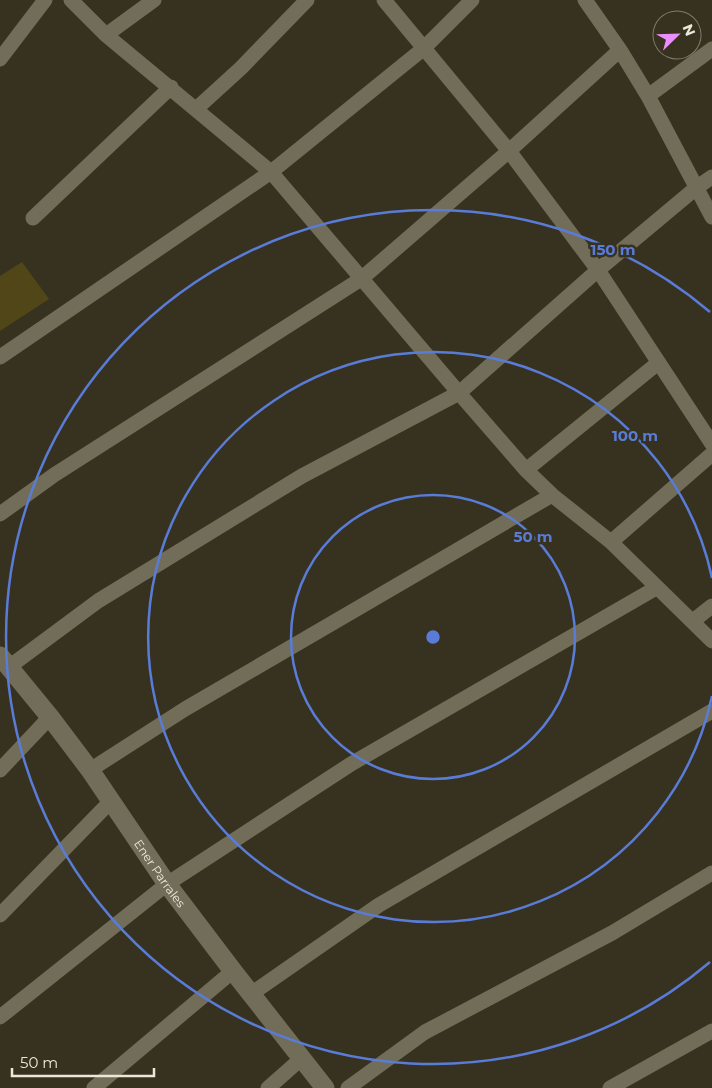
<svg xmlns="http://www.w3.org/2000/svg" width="712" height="1088" viewBox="0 0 712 1088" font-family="Montserrat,sans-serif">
  <rect width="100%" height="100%" fill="#37321f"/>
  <!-- green -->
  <path fill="#514617" d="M22 262 49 299 0 331V276Z"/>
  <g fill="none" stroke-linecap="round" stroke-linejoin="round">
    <!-- minor -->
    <path stroke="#726d58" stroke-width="15" d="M71 0 106 35 271 172 459 393 526 470 552 495 611 542 712 641
      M384 0 509 151 598 270 712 444
      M585 0 620 50 648 96 712 217
      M106 35 154 0
      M0 59 45 0
      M648 96 712 49
      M196 109 241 68 307 0
      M33 218 171 87
      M0 357 271 172 423 49 472 0
      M526 470 658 363
      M0 514 54 475 361 279 509 151 620 50
      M611 542 712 454
      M693 621 712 606
      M9 667 98 601 302 476 459 393 598 270 696 188 712 177
      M0 770 50 717
      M90 770 185 709 552 495
      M0 915 111 801
      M251 994 379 905 712 711
      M0 1017 167 884 351 764 656 588
      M94 1088 233 971
      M268 1088 302 1058
      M348 1088 425 1032 612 933 712 873
      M610 1088 712 1031"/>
    <!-- tertiary -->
    <path stroke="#726d58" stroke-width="19" id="s1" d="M0 656 50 717 90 770 167 884 233 971 325 1088"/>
  </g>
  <!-- distance rings -->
  <g fill="none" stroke="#5a7cd9" stroke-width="2.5">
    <circle cx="433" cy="637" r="142"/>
    <path d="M712 696A285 285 0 1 1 712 578"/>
    <path d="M710 962A427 427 0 1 1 710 312"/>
  </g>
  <g text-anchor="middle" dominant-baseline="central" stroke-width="5" stroke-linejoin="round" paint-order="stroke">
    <!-- street labels -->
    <g font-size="12" fill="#eae8dc" stroke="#37321f">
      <text stroke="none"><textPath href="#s1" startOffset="270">Ener Parrales</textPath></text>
    </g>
  </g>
  <circle cx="433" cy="637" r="8" fill="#5a7cd9" stroke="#37321f" stroke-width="2.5"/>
  <g font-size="15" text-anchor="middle" font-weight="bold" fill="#5a7cd9" stroke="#37321f" stroke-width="5" stroke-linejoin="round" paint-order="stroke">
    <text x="613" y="255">150 m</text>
    <text x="635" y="441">100 m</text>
    <text x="533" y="542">50 m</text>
  </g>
  <!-- north arrow -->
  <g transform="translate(677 35) rotate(67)"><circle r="24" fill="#37321f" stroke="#7f7b6b"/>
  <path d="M0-4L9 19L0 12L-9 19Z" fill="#eb8dfb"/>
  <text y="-8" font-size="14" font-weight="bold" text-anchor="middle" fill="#eae8dc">N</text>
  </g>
  <!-- scale -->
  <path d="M12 1068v8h142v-8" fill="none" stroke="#eae8dc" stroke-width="2.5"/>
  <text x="20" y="1068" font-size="15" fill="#eae8dc" stroke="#37321f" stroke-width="4" paint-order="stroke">50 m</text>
</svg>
